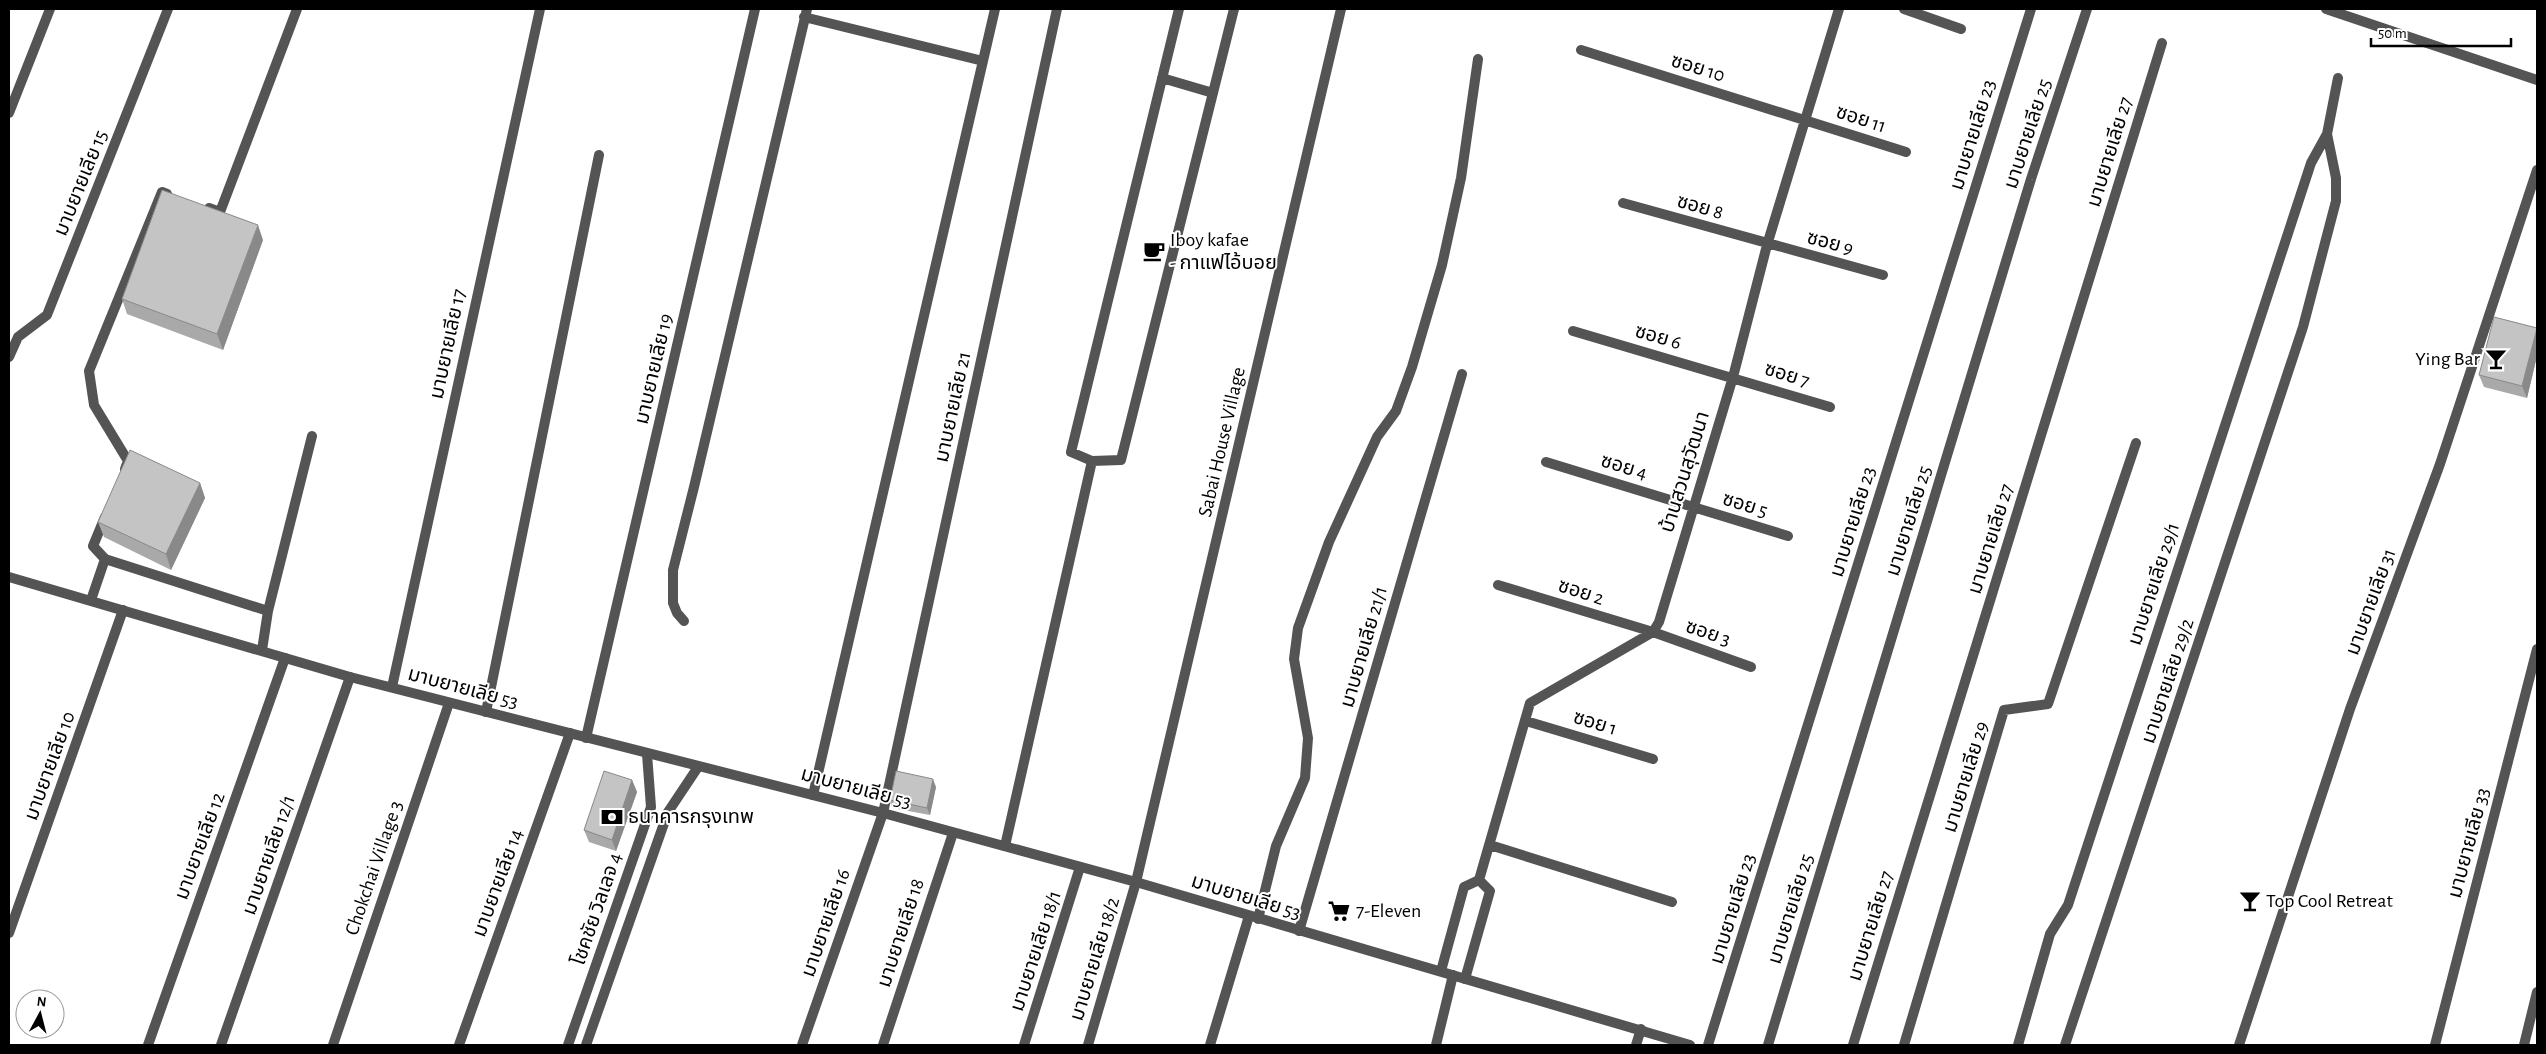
<svg xmlns="http://www.w3.org/2000/svg" width="2546" height="1054" viewBox="0 0 2546 1054" font-family="'Alegreya Sans','Noto Sans Thai',sans-serif">
  <rect width="100%" height="100%" fill="#fff"/>
  <g fill="none" stroke-linecap="round" stroke-linejoin="round">
    <!-- service -->
    <path stroke="#545454" stroke-width="10" d="M804 17 983 61
      M105 559 268 611 262 650
      M268 611 312 436
      M684 621 677 613 673 603V570L694 487 807 9
      M813 795 995 9
      M1258 919 1276 846 1305 778 1308 738 1294 659 1298 628 1329 542 1377 437 1396 411 1412 367 1442 265 1461 178 1478 59"/>
    <!-- minor -->
    <path stroke="#545454" stroke-width="10" d="M1179 9 1071 452 1092 461 1121 460 1234 9
      M1904 9 1961 29
      M2326 9 2537 80
      M1581 50 1906 152
      M1162 78 1213 93
      M9 113 50 9
      M1623 203 1883 275
      M209 208 220 212 297 9
      M1573 331 1830 407
      M9 357 18 337 47 315 168 9
      M1546 462 1788 536
      M125 469 128 461 94 405 89 371 162 192 167 194
      M1498 585 1653 632 1751 667
      M91 600 105 559 93 546 105 517
      M392 687 540 9
      M486 712 599 155
      M1526 721 1653 759
      M586 738 755 9
      M1490 845 1672 902
      M1005 846 1092 461
      M1299 931 1462 374
      M9 933 123 610
      M1441 971 1464 887 1479 880 1530 703 1653 632 1659 622 1733 377 1767 245 1839 9
      M1465 979 1490 891 1479 880
      M148 1045 285 658
      M221 1045 350 677
      M333 1045 449 703
      M459 1045 570 733
      M568 1045 651 807 647 754
      M586 1045 668 812 698 767
      M802 1045 883 813 1057 9
      M883 1045 953 833
      M1024 1045 1080 867
      M1088 1045 1136 882 1341 9
      M1210 1045 1249 916
      M1436 1045 1453 975
      M1636 1045 1641 1029
      M1708 1045 2031 9
      M1768 1045 2031 179 2087 9
      M1853 1045 2162 43
      M1904 1045 2004 710 2048 704 2136 443
      M2018 1045 2050 934 2068 905 2311 163 2327 134
      M2065 1045 2303 327 2336 201V178L2327 134 2338 78
      M2239 1045 2350 709 2440 464 2537 170
      M2435 1045 2537 649
      M2524 1045 2537 992"/>
    <!-- tertiary -->
    <path stroke="#545454" stroke-width="10" d="M9 577 350 677 883 813 1136 882 1690 1045"/>
  </g>
  <!-- wall -->
  <path fill="#a9a9a9" d="M263 240 223 350 127 314 122 299Z
    M2537 356 2527 398 2484 387 2479 375Z
    M200 483 205 498 171 570 104 537 98 522Z
    M632 780 637 792 616 851 589 842 584 830Z
    M936 787 930 815 892 808 890 800Z"/>
  <!-- shaded-wall -->
  <path fill="#898989" d="M258 225 263 240 223 350 217 334Z
    M2537 328V356L2527 398 2522 386Z
    M200 483 205 498 171 570 166 554Z
    M933 779 936 787 930 815 927 808Z
    M632 780 637 792 616 851 612 840Z"/>
  <!-- building -->
  <path fill="#c4c4c4" stroke="#898989" d="M162 190 258 225 217 334 122 299Z
    M2494 317 2537 328 2522 386 2479 375Z
    M130 450 200 483 166 554 98 522Z
    M604 771 632 780 612 840 584 830Z
    M896 771 933 779 927 808 890 800Z"/>
  <!-- icons -->
  <defs>
    <g id="cafe-bare" transform="scale(1.725)"><path d="M-5.5-4.5H6V0H3Q3 3.5 0 3.5H-2.5Q-5.5 3.5-5.5 0ZM3-3.2v2h1.7v-2ZM-6 4.5H4V6H-6Z" fill="#000" stroke="#fff" stroke-width="2.5" paint-order="stroke"/></g>
    <g id="bar-bare" transform="scale(1.725)"><path d="M-6-5H6L.8 .8V4.5H3.5V6h-7V4.5H-.8V.8Z" fill="#000" stroke="#fff" stroke-width="2.5" paint-order="stroke"/></g>
    <g id="bank-bare" transform="scale(1.725)"><path d="M-6-4H6V4H-6ZM0-2.3a2.3 2.3 0 1 0 0 4.6a2.3 2.3 0 1 0 0-4.6Z" fill="#000" stroke="#fff" stroke-width="2.5" paint-order="stroke"/></g>
    <g id="supermarket-bare" transform="scale(1.725)"><path d="M-6-5.5h2.5l.6 2H6L4.5 2H-2.5L-4.4-4H-6ZM-1.5 3.2a1.3 1.3 0 1 0 .1 0ZM3 3.2a1.3 1.3 0 1 0 .1 0Z" fill="#000" stroke="#fff" stroke-width="2.5" paint-order="stroke"/></g>
  </defs>
  <g fill-rule="evenodd">
    <use href="#cafe-bare" x="1154" y="251"/>
    <use href="#bar-bare" x="2496" y="359"/>
    <use href="#bank-bare" x="612" y="817"/>
    <use href="#bar-bare" x="2250" y="901"/>
    <use href="#supermarket-bare" x="1339" y="911"/>
  </g>
  <g text-anchor="middle" dominant-baseline="central" stroke-width="4" stroke-linejoin="round" paint-order="stroke">
    <!-- street labels -->
    <g font-size="20" fill="#000" stroke="#fff">
      <text transform="translate(1698 68) rotate(17)">ซอย 10</text>
      <text transform="translate(1861 119) rotate(18)">ซอย 11</text>
      <text transform="translate(2028 134) rotate(-72)">มาบยายเลีย 25</text>
      <text transform="translate(1973 135) rotate(-73)">มาบยายเลีย 23</text>
      <text transform="translate(2110 152) rotate(-73)">มาบยายเลีย 27</text>
      <text transform="translate(81 183) rotate(-68)">มาบยายเลีย 15</text>
      <text transform="translate(1700 207) rotate(16)">ซอย 8</text>
      <text transform="translate(1830 243) rotate(15)">ซอย 9</text>
      <text transform="translate(1658 337) rotate(16)">ซอย 6</text>
      <text transform="translate(448 344) rotate(-78)">มาบยายเลีย 17</text>
      <text transform="translate(654 369) rotate(-77)">มาบยายเลีย 19</text>
      <text transform="translate(1787 375) rotate(17)">ซอย 7</text>
      <text transform="translate(953 407) rotate(-78)">มาบยายเลีย 21</text>
      <text transform="translate(1222 442) rotate(-77)">Sabai House Village</text>
      <text transform="translate(1624 467) rotate(17)">ซอย 4</text>
      <text transform="translate(1685 472) rotate(-73)">บ้านสวนสุวัฒนา</text>
      <text transform="translate(1745 505) rotate(17)">ซอย 5</text>
      <text transform="translate(1909 521) rotate(-73)">มาบยายเลีย 25</text>
      <text transform="translate(1853 522) rotate(-73)">มาบยายเลีย 23</text>
      <text transform="translate(1991 539) rotate(-73)">มาบยายเลีย 27</text>
      <text transform="translate(2154 584) rotate(-72)">มาบยายเลีย 29/1</text>
      <text transform="translate(1581 592) rotate(18)">ซอย 2</text>
      <text transform="translate(2371 602) rotate(-70)">มาบยายเลีย 31</text>
      <text transform="translate(1708 633) rotate(19)">ซอย 3</text>
      <text transform="translate(1364 647) rotate(-74)">มาบยายเลีย 21/1</text>
      <text transform="translate(2168 681) rotate(-72)">มาบยายเลีย 29/2</text>
      <text transform="translate(463 688) rotate(15)">มาบยายเลีย 53</text>
      <text transform="translate(1595 723) rotate(17)">ซอย 1</text>
      <text transform="translate(50 766) rotate(-70)">มาบยายเลีย 10</text>
      <text transform="translate(1966 777) rotate(-73)">มาบยายเลีย 29</text>
      <text transform="translate(856 788) rotate(15)">มาบยายเลีย 53</text>
      <text transform="translate(2469 843) rotate(-75)">มาบยายเลีย 33</text>
      <text transform="translate(200 846) rotate(-70)">มาบยายเลีย 12</text>
      <text transform="translate(269 855) rotate(-71)">มาบยายเลีย 12/1</text>
      <text transform="translate(374 868) rotate(-71)">Chokchai Village 3</text>
      <text transform="translate(498 883) rotate(-70)">มาบยายเลีย 14</text>
      <text transform="translate(1246 897) rotate(17)">มาบยายเลีย 53</text>
      <text transform="translate(597 909) rotate(-71)">โชคชัย วิลเลจ 4</text>
      <text transform="translate(1733 909) rotate(-73)">มาบยายเลีย 23</text>
      <text transform="translate(1791 909) rotate(-73)">มาบยายเลีย 25</text>
      <text transform="translate(826 923) rotate(-71)">มาบยายเลีย 16</text>
      <text transform="translate(1871 926) rotate(-73)">มาบยายเลีย 27</text>
      <text transform="translate(901 933) rotate(-72)">มาบยายเลีย 18</text>
      <text transform="translate(1036 951) rotate(-72)">มาบยายเลีย 18/1</text>
      <text transform="translate(1095 959) rotate(-73)">มาบยายเลีย 18/2</text>
    </g>
    <!-- poi labels -->
    <g font-size="20" fill="#000" stroke="#fff" text-anchor="start">
      <text x="1170" y="240">Iboy kafae<tspan x="1170" dy="23">- กาแฟไอ้บอย</tspan></text>
      <text x="2480" y="359" text-anchor="end">Ying Bar</text>
      <text x="628" y="817">ธนาคารกรุงเทพ</text>
      <text x="2266" y="901">Top Cool Retreat</text>
      <text x="1356" y="911">7-Eleven</text>
    </g>
  </g>
  <!-- border -->
  <rect width="2546" height="1054" fill="none" stroke="#000000" stroke-width="20"/>
  <!-- north arrow -->
  <g transform="translate(40 1014) rotate(7)"><circle r="24" fill="#ffffff" stroke="#999999"/>
  <path d="M0-4L9 19L0 12L-9 19Z" fill="#000000"/>
  <text y="-8" font-size="14" font-weight="bold" text-anchor="middle" fill="#000000">N</text>
  </g>
  <!-- scale -->
  <path d="M2371 38v8h140v-8" fill="none" stroke="#000000" stroke-width="2.5"/>
  <text x="2378" y="38" font-size="15" fill="#000000" stroke="#ffffff" stroke-width="4" paint-order="stroke">50 m</text>
</svg>
